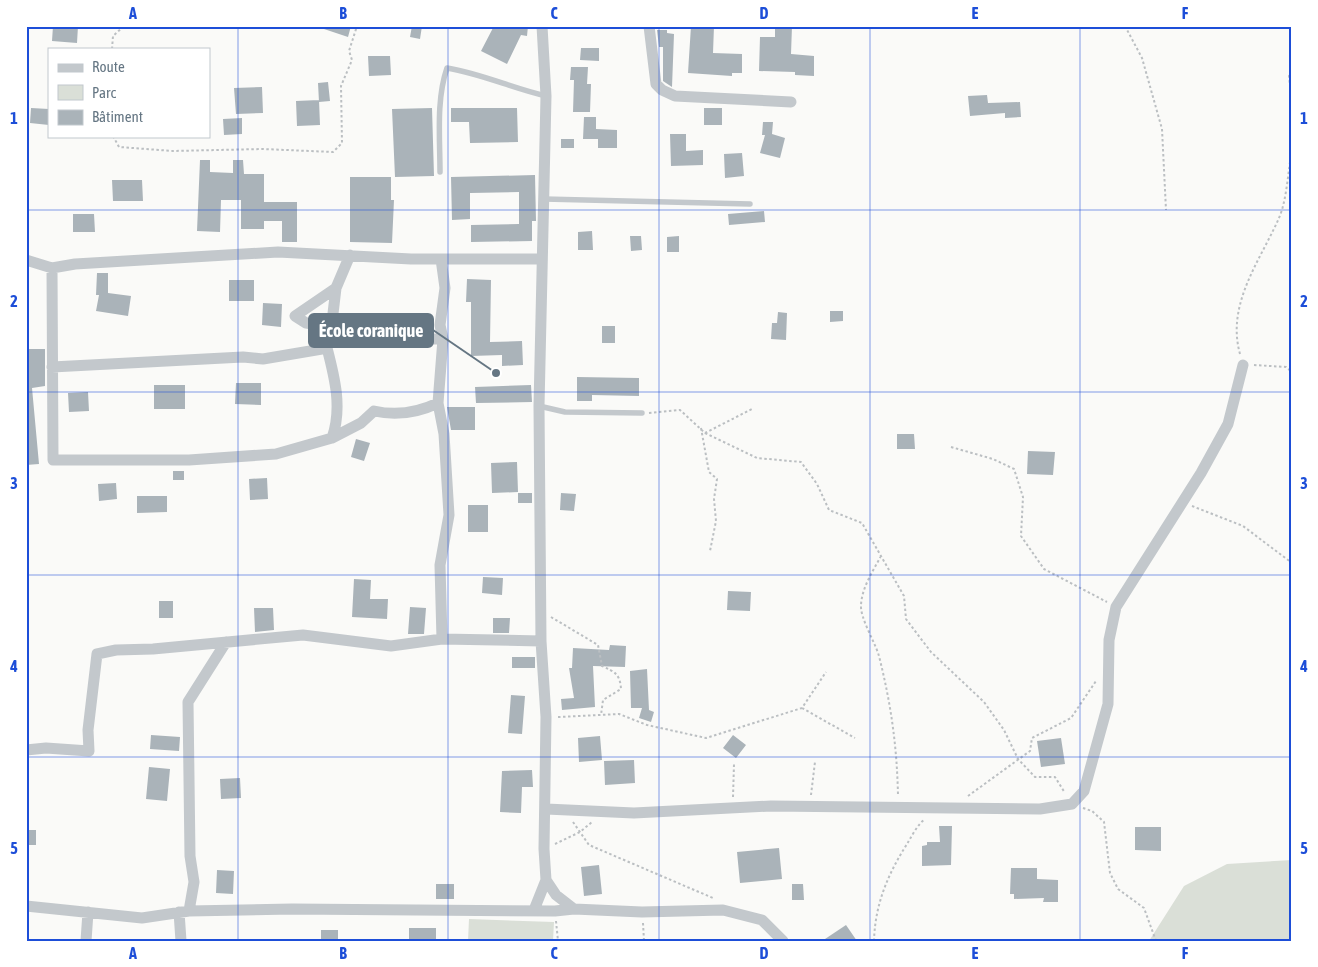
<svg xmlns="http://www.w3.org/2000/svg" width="1318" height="967" viewBox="0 0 1318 967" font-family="'Asap Condensed',sans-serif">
  <rect width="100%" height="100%" fill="#fafaf8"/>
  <!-- green -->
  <path fill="#dadfd7" d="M1292 860V941H1149L1184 886 1227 864Z
    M469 919 554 922 553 941H468Z"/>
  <!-- building -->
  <path fill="#aab3b9" d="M53 26H78L77 43 52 41Z
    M321 26H351L348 37 321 28Z
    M412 26H422L420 39 410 37Z
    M494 26H528L527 36 521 35 507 64 481 51Z
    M691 26H714L713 53 742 54V73H732V76L688 73Z
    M775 26H792L791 54 814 56V76L795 75V72L759 71 760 37H775Z
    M657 30H667V33L674 34 672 87 663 81V47H659Z
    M581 48H599V61L580 60Z
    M368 56H390L391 75 369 76Z
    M571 67H588L587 84H591L590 112H573L574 80H570Z
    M328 82 330 101 319 102 318 83Z
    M262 87 263 113 236 114 234 88Z
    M987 95 988 103 1020 102 1021 117 1005 118V113L970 116 968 96Z
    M319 100 320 125 297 126 296 101Z
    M31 108 49 109V125L30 123Z
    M432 108 434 176 395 177 392 109Z
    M451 108H517L518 142 470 143 469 122H451Z
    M704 108H722V125H704Z
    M584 117H596V129L617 130V148H598V139H583Z
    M242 118V134L224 135 223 119Z
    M763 122H773L772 134 785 138 780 158 760 153 765 135H762Z
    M670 134H686V151L703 150V165L671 166Z
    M561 139H574V148H561Z
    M742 153 744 176 725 178 724 154Z
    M200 160H210V172L233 173V160H243L244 174H264V202H297V242H282V221H264V229H241V200H221L220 232 197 231Z
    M535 175 536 221H532V241L471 242V225L519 224V192L470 193V219L452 220 451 177Z
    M350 177H391V200H394L392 243 350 242Z
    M112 180H142L143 201H113Z
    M764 211 765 222 729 225 728 214Z
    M73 214H94L95 232H73Z
    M592 231 593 250H578V232Z
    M630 236H641L642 250 631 251Z
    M679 236V252H667V237Z
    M97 273H108V293L131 296 128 316 96 311 99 295H96Z
    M467 279 491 280 490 342 522 341 523 365 502 366V355L471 356V302H466Z
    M229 280H254V301H229Z
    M263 303 282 304 281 327 262 325Z
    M830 311H843V321L830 322Z
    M778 312 787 313 786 340 771 339 772 323H777Z
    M602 326H615V343H602Z
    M26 349H45V386L32 388 39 464 26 465Z
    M577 377 639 378V396L592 395V401H577Z
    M236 383H261V405L235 404Z
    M154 385H185V409H154Z
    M531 385 532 402 476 403 475 387Z
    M88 392 89 411 69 412 68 393Z
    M447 407H475V430H451Z
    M897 434H914L915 449H897Z
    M356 439 370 443 364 461 351 457Z
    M1028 451 1055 452 1053 475 1027 474Z
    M517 462 518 492 492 493 491 463Z
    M173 471H184V480H173Z
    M267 478 268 499 250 500 249 479Z
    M116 483 117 499 99 501 98 484Z
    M518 493H532V503H518Z
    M561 493 576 494 574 511 560 510Z
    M137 496H167V512L137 513Z
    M468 505H488V532H468Z
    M483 577 503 578 502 595 482 593Z
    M354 579 371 580 370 599H388L387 619 352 617Z
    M728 591 751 592 750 611 727 610Z
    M159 601H173V618H159Z
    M410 607 426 608 424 634H408Z
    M254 608H273L274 630 255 632Z
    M493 618H510L509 633H493Z
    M610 645 626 646 625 667 593 666 595 707 562 710 561 699 574 698 569 668H572L573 648 609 650Z
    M512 657H535V668H512Z
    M647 669 649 710 654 712 651 722 639 718 642 708H631L630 671Z
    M511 695 525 696 522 734 508 733Z
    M151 735 180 737 179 751 150 749Z
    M733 735 746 745 736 758 723 748Z
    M600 736 602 760 579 762 578 738Z
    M1061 738 1065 764 1041 767 1037 741Z
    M634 760 635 783 605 785 604 761Z
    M149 767 170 769 167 801 146 799Z
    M532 770 533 787H522L521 813 500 812 502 771Z
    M240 778 241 798 221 799 220 779Z
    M939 826H952L951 865 922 866V846L927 845V842H940Z
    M1135 827H1161V851L1135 850Z
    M27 830H36V845H27Z
    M779 848 782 879 740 883 737 852Z
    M599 865 602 894 584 896 581 867Z
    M1011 868H1037V879L1058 880V902H1043L1044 898 1014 899V894H1010Z
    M217 870 234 871 233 894 216 893Z
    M436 884H454V899H436Z
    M792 884H803L804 900H792Z
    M846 925 857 941H822Z
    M409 928H436V941H409Z
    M321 930H338V941H321Z"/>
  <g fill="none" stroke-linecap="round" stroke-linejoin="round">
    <!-- path -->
    <path stroke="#bbbfc2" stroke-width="2" stroke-dasharray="2.5 2.5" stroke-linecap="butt" d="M1125 26 1142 58 1162 129 1166 210
      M112 49 113 36 124 26
      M1292 71 1289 76 1292 105
      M113 136 119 147 173 151 263 149 333 152 342 143 341 86 352 60 349 51 357 26
      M1240 354C1226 304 1260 261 1279 218 1287 200 1288 170 1292 150
      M1254 365 1286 367 1292 372
      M649 413 680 410 705 433 752 409
      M701 428 709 472 717 479 714 499 716 521 710 551
      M705 433 757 458 801 462 817 484 829 510 862 523 904 596 906 619 931 652 984 702 1004 730 1018 759 1035 777H1055L1065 793
      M951 447 993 459 1014 469 1023 497 1021 536 1044 569 1107 602
      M1192 506 1243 526 1292 563
      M881 556C873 571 862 587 861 605 860 618 875 642 879 656 891 704 897 746 898 796
      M551 617 598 645 602 666C615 672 620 674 621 689L603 700 601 715
      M802 708 855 738
      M558 717 619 714 647 725 706 738 802 708 826 672
      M811 795 815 762
      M968 796 1030 751 1032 738 1071 718 1096 681
      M733 797 734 764
      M1083 808 1092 811 1104 822 1110 873 1118 889 1144 908 1156 941
      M573 822 589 845 713 898
      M555 844 580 832 592 822
      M556 921 558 941
      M643 923 644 941
      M874 941C875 904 888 874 907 844 912 836 917 825 925 819"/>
    <!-- lane -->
    <path stroke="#c3c8cc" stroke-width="5.5" d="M440 172C440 138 436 100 447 68 483 74 511 88 546 96
      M544 199 750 204
      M539 406 565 412 642 413"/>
    <!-- street -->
    <path stroke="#c3c8cc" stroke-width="11" d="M542 26 546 96 539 406 541 641 546 717 544 849 546 880 556 895 574 909 642 912 723 910 762 920 783 941
      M649 26 656 84 662 90 675 96 791 102
      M350 255 336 288 295 316 306 323 332 327 352 339H443L440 325 445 288 441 259
      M26 260 52 268 75 264 278 252 411 259H542
      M52 268 53 460H189L276 454 332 438C343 407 334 375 326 344
      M443 339 438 403 444 434 449 515 440 565 442 639 541 641
      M52 367 243 357 263 359 322 349 330 339 336 288
      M332 438 361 423 374 411C396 416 417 413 438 403
      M26 750 46 748 89 751 88 730 97 654 116 650 153 649 303 635 391 646 442 639
      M546 809 634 813 771 806 1040 809 1072 804 1084 791 1108 704 1109 640 1116 607 1201 473 1228 424 1243 365
      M26 906 142 918 189 911 292 909 555 911 574 909
      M534 910 546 880
      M189 911 194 882 190 856 188 702 226 642
      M179 912 181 941
      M86 941 88 912"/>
  </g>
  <!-- grid -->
  <path fill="none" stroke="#1d4ed8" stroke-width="1" stroke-opacity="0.55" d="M238 26V941M448 26V941M659 26V941M870 26V941M1080 26V941M26 210H1292M26 392H1292M26 575H1292M26 757H1292"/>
  <!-- callouts -->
  <path fill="none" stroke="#657683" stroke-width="2" d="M496 373L433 330"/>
  <circle fill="#657683" stroke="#fff" stroke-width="2" cx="496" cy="373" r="5"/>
  <rect fill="#657683" stroke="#657683" stroke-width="2" x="309" y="314" width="124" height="33" rx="5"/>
  <g font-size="18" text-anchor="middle" font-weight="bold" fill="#fff">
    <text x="371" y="337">École coranique</text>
  </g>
  <!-- border -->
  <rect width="1318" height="967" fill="none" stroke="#ffffff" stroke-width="55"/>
  <!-- legend -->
  <rect x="48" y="48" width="162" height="90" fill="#ffffff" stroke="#c1c8cd"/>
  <rect x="58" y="64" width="25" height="8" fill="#c3c8cc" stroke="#c1c8cd"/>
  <text x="92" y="72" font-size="15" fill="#657683">Route</text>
  <rect x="58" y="85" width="25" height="15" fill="#dadfd7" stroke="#c1c8cd"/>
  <text x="92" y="98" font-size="15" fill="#657683">Parc</text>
  <rect x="58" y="110" width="25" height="15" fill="#aab3b9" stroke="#c1c8cd"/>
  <text x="92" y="122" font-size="15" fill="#657683">Bâtiment</text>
  <rect x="28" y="28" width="1262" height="912" fill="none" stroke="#1d4ed8" stroke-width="2"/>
  <g font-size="16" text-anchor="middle" font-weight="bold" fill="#1d4ed8">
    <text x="133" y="19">A</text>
    <text x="343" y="19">B</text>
    <text x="554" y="19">C</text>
    <text x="764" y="19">D</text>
    <text x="975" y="19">E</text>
    <text x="1185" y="19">F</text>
    <text x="14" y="124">1</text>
    <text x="1304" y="124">1</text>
    <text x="14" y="307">2</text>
    <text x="1304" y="307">2</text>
    <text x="14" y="489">3</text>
    <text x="1304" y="489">3</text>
    <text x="14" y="672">4</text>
    <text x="1304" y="672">4</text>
    <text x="14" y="854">5</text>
    <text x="1304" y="854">5</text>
    <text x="133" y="959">A</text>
    <text x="343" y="959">B</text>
    <text x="554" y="959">C</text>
    <text x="764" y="959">D</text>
    <text x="975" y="959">E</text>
    <text x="1185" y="959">F</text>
  </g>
</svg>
